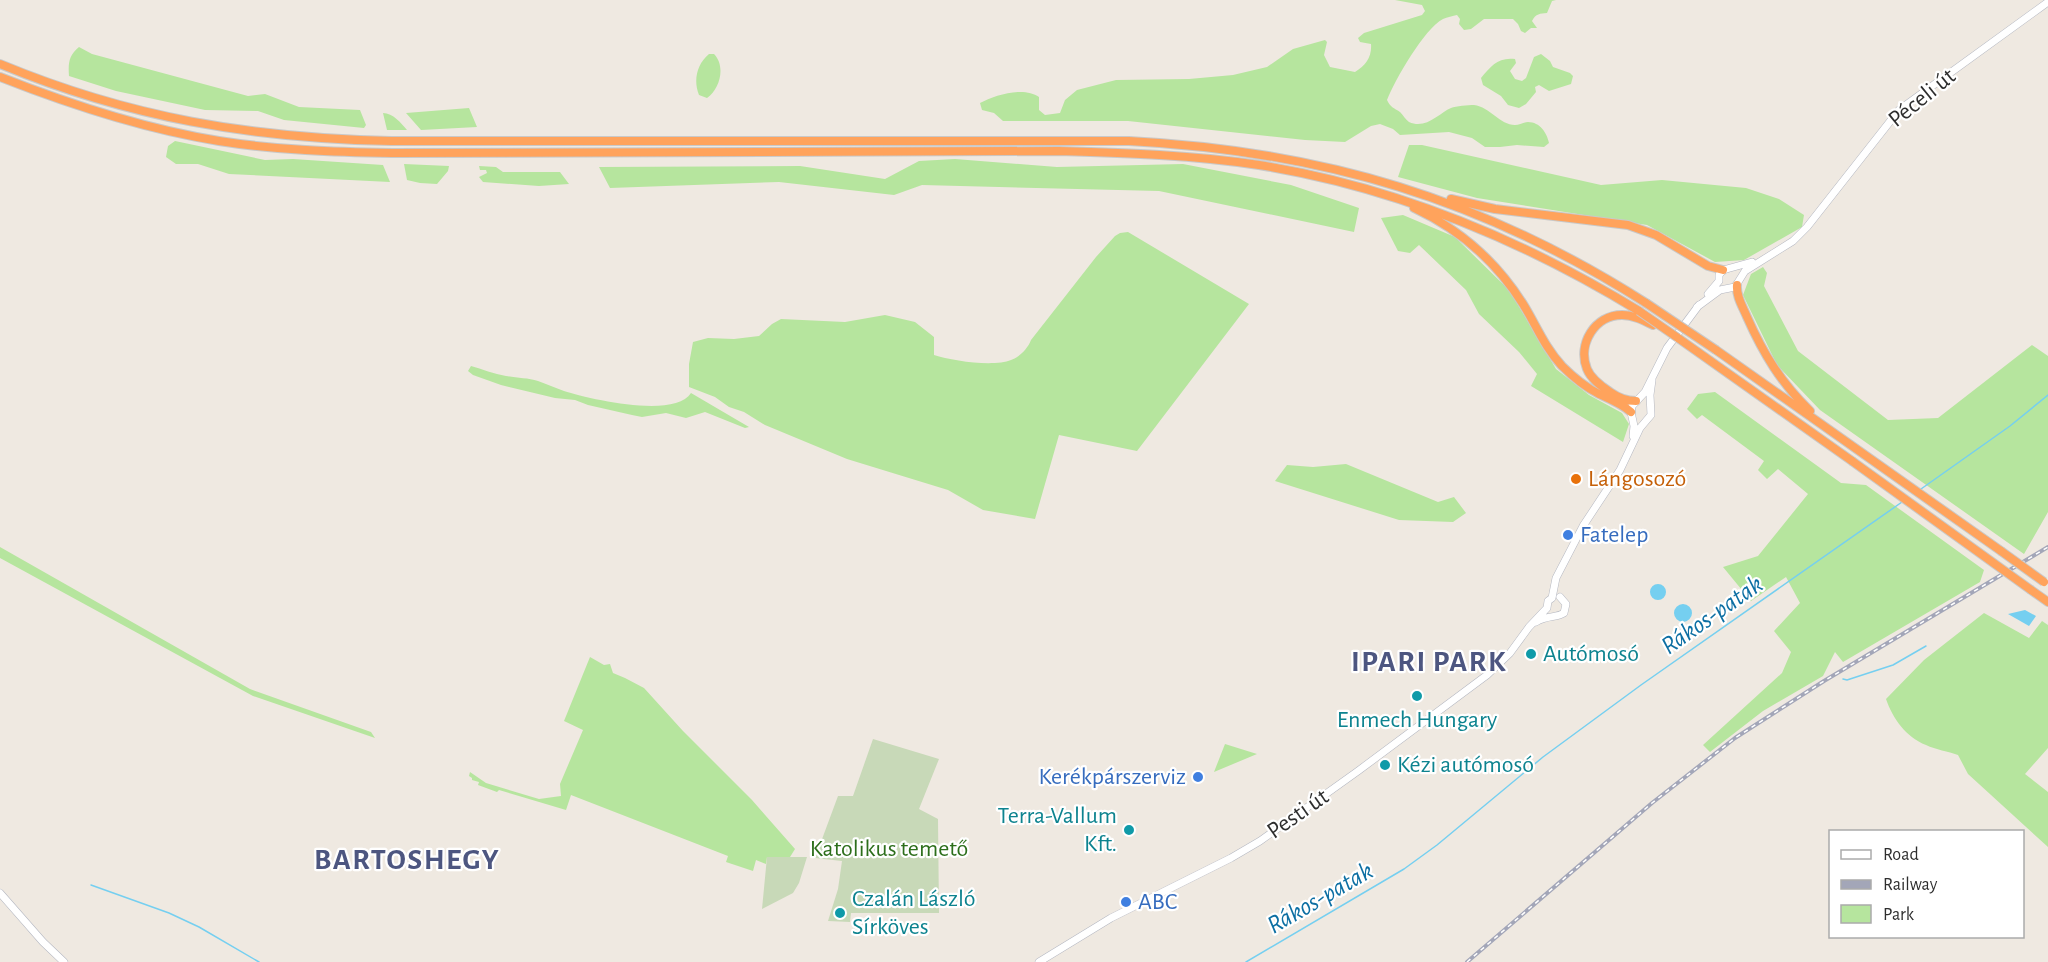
<svg xmlns="http://www.w3.org/2000/svg" width="2048" height="962" viewBox="0 0 2048 962" font-family="'Alegreya Sans',sans-serif">
  <rect width="100%" height="100%" fill="#efe9e1"/>
  <!-- green -->
  <path fill="#b6e59e" d="M1395 0H1556L1552 1 1547 13C1540 14 1536 13 1532 21L1537 28H1531L1525 33 1521 31 1518 24 1513 19H1484L1471 29 1464 30 1459 24 1460 19 1457 15C1453 16 1447 17 1443 19 1424 29 1395 80 1387 100 1390 107 1394 108 1400 112 1403 115 1406 120 1409 122 1426 130 1439 113 1451 108 1456 106 1468 105 1474 105 1490 107 1500 125 1515 125 1519 125 1524 122 1528 122 1540 122 1547 133 1549 143L1544 147 1517 145 1500 147H1485L1472 138 1449 132 1400 135 1393 129 1380 124 1371 126 1345 142 1305 140 1128 121H1003L994 113 982 110 980 103C995 95 1024 86 1039 97V110L1045 115 1060 113 1065 100 1077 90 1116 80 1189 79 1233 75 1267 67 1293 49 1325 40 1327 42 1324 55 1330 67 1355 72C1366 65 1372 57 1371 44L1360 42 1358 38 1364 33 1422 15 1425 11 1422 5Z
    M79 47 92 54 248 96 265 94 299 107 360 110 366 125 364 128 284 120 258 111 205 110 116 91 69 76C68 63 69 55 79 47Z
    M709 54H714C726 66 720 89 707 98L699 95C693 80 697 64 709 54Z
    M1541 54 1550 61 1553 67 1570 73 1573 76 1571 84 1549 91 1539 85 1535 87 1536 92 1526 104 1519 108 1508 105 1501 96 1483 85 1481 78C1491 66 1498 57 1515 59L1516 63 1510 71 1515 79 1522 81 1526 78 1534 57Z
    M469 108 477 127 421 130 406 113Z
    M383 113C393 113 401 123 407 130H387Z
    M175 141 265 160 293 159 383 165 390 182 229 174 198 164H176L166 157 168 146Z
    M1409 145H1422L1601 185 1662 180 1746 188 1779 199 1804 215 1802 227 1744 260 1715 262 1647 225 1477 198 1398 177Z
    M955 159 1057 167 1183 164 1291 185 1359 208 1354 232 1159 191 922 185 894 195 779 182 610 188 599 167 800 166 885 179 919 161Z
    M404 164 449 166 448 171 437 184 420 183 407 180Z
    M479 166 496 167 503 172H560L569 184 539 186 483 182 479 177 487 173 486 170H480Z
    M1403 215 1455 237 1509 290 1556 369 1589 395 1622 413 1629 424 1623 442 1531 386 1537 374 1519 352 1479 314 1466 290 1419 245 1410 253 1398 251 1381 218Z
    M1128 232 1249 304 1137 451 1059 435 1035 519 983 510 948 490 847 459 765 425 744 412 729 407 715 397 689 387V364L693 342 708 338 734 339 759 336 772 324 781 319 845 322 885 315 915 322 934 337V355C952 361 994 367 1011 360 1020 357 1028 348 1031 340L1096 257 1115 236 1120 233Z
    M1763 267 1767 273 1764 286 1798 351 1888 420 1938 418 2032 345 2048 356V512L2024 554 1820 410 1777 365 1743 295 1751 274Z
    M471 366C482 369 494 374 506 376 516 378 528 378 538 381 547 384 555 388 564 391 589 399 675 419 691 393L749 427 745 428 705 412 686 418 666 413 642 417 632 415 588 405 575 400 555 398 501 385 473 375 468 371Z
    M1715 392 1841 483 1866 485 1984 570 1980 582 1843 662 1835 652 1823 676 1763 711 1710 752 1703 745 1782 673 1791 652 1774 631 1800 603 1786 577 1751 601 1723 567 1758 556 1808 494 1778 469 1767 479 1758 470 1764 461 1702 415 1697 419 1687 409 1698 394Z
    M1346 464 1438 502 1454 497 1466 513 1453 522 1399 520 1275 481 1287 465 1313 467Z
    M0 547 250 689 371 732 375 738 253 696 0 558Z
    M1984 613 2029 638 2042 621 2048 625V748L2025 774 2048 792V847L1968 774 1958 755C1948 751 1936 750 1926 745 1906 737 1893 719 1886 699L1924 660Z
    M590 657 604 665 610 664 613 673 625 678 644 688 683 731 752 800 795 849 790 857H767L766 864 756 860 753 871 726 862 728 856 571 795 566 810 499 790 497 792 478 785 479 782 472 780V778L469 776 470 772 486 783 539 799 561 796 560 784 583 730 564 721Z
    M1225 744 1257 754 1214 772Z"/>
  <!-- cemetery -->
  <path fill="#c8d9b8" d="M873 739 939 759 919 809 938 819 939 913H851L850 922 828 921 838 889 842 861 815 858 838 796H853Z
    M767 857H807L799 883 793 893 762 909Z"/>
  <!-- water -->
  <path fill="#75cff0" d="M1650 592a8 8 0 1 1 16 0a8 8 0 1 1-16 0Z
    M1674 613a9 9 0 1 1 18 0a9 9 0 1 1-18 0Z
    M2025 610 2036 616 2029 626 2008 614Z"/>
  <g fill="none" stroke-linecap="round" stroke-linejoin="round">
    <!-- stream -->
    <path stroke="#75cff0" stroke-width="1.5" d="M1921 489 2010 426 2048 395
      M1843 679 1847 680 1893 665 1926 646
      M91 885 169 913 199 927 259 962
      M1246 962 1404 869 1437 845 1543 757 1641 685 1902 502"/>
    <!-- secondary casing -->
    <g stroke="#b4b7c1" stroke-width="8">
      <path id="secondary" d="M1708 294 1719 281V275L1723 270 1752 262
        M1697 307 1720 290 1735 287 1745 271 1793 241 1807 227 1899 110 2048 2
        M1633 436 1634 426 1631 412 1632 406 1645 392 1667 348 1699 305
        M1536 622C1547 615 1557 618 1564 613L1566 604 1560 597
        M0 893 43 942 64 962
        M1039 962 1111 918 1231 858 1260 841 1358 771 1487 675 1510 653 1529 627 1547 608 1548 601 1552 598 1556 578 1583 526 1620 470 1640 428 1651 415 1650 395 1652 380"/>
    </g>
    <!-- highway casing -->
    <g stroke="#c9c9c9" stroke-width="10">
      <path id="highway" d="M0 64C130 118 251 138 391 141H1129C1322 151 1483 199 1646 303
        M0 77C71 105 144 129 219 141 276 150 335 152 392 153L1059 151C1126 153 1193 155 1259 165 1396 187 1521 239 1639 311
        M1451 199 1495 209 1628 225 1656 235 1708 266 1723 270
        M1414 208C1459 229 1496 261 1523 304 1536 325 1545 348 1562 366 1573 377 1585 387 1599 394 1610 399 1622 404 1631 412
        M1737 285C1736 297 1743 307 1747 317 1763 353 1781 383 1810 411
        M1678 338 1852 461
        M1716 350 2001 551
        M1636 401C1627 401 1617 397 1610 392 1601 386 1591 379 1587 369 1577 344 1595 315 1622 315 1633 315 1643 320 1653 325
        M2031 590 2048 602"/>
    </g>
    <!-- secondary -->
    <use href="#secondary" stroke="#fff" stroke-width="7"/>
    <!-- highway -->
    <use href="#highway" stroke="#ffa35c" stroke-width="8"/>
    <!-- rail casing -->
    <g stroke="#a3a6b8" stroke-width="4">
      <path id="rail" d="M1467 962 1652 803 1735 738 1824 681 2048 547"/>
    </g>
    <!-- rail -->
    <use href="#rail" stroke="#fff" stroke-width="1.5" stroke-dasharray="4.5" stroke-linecap="butt"/>
    <!-- highway-bridge casing -->
    <g stroke="#c9c9c9" stroke-width="10" stroke-linecap="butt">
      <path id="highway-bridge" d="M1646 303 1716 350
        M1639 311 1678 338
        M1852 461 2031 590
        M2001 551 2044 582"/>
    </g>
    <!-- highway-bridge -->
    <use href="#highway-bridge" stroke="#ffa35c" stroke-width="8"/>
  </g>
  <!-- markers -->
  <circle fill="#e8710a" stroke="#fff" stroke-width="2" cx="1576" cy="479" r="6"/>
  <g fill="#3f7fe0" stroke="#fff" stroke-width="2">
    <circle cx="1568" cy="535" r="6"/>
    <circle cx="1198" cy="777" r="6"/>
    <circle cx="1126" cy="902" r="6"/>
  </g>
  <g fill="#0f9aa8" stroke="#fff" stroke-width="2">
    <circle cx="1531" cy="654" r="6"/>
    <circle cx="1417" cy="696" r="6"/>
    <circle cx="1385" cy="765" r="6"/>
    <circle cx="1129" cy="830" r="6"/>
    <circle cx="840" cy="913" r="6"/>
  </g>
  <g text-anchor="middle" dominant-baseline="central" stroke-width="4.5" stroke-linejoin="round" paint-order="stroke">
    <!-- street labels -->
    <g font-size="24" fill="#2e2e2e" stroke="#fff">
      <text transform="translate(1922 98) rotate(-39)">Péceli út</text>
      <text transform="translate(1298 814) rotate(-35)">Pesti út</text>
    </g>
    <!-- food labels -->
    <g font-size="24" fill="#c56008" stroke="#fff" text-anchor="start">
      <text x="1588" y="479">Lángosozó</text>
    </g>
    <!-- shop labels -->
    <g font-size="24" fill="#366cbe" stroke="#fff" text-anchor="start">
      <text x="1580" y="535">Fatelep</text>
      <text x="1186" y="777" text-anchor="end">Kerékpárszerviz</text>
      <text x="1138" y="902">ABC</text>
    </g>
    <!-- culture labels -->
    <g font-size="24" fill="#0d838f" stroke="#fff" text-anchor="start">
      <text x="1543" y="654">Autómosó</text>
      <text x="1417" y="720" text-anchor="middle">Enmech Hungary</text>
      <text x="1397" y="765">Kézi autómosó</text>
      <text x="1117" y="816" text-anchor="end">Terra-Vallum<tspan x="1117" dy="28">Kft.</tspan></text>
      <text x="852" y="899">Czalán László<tspan x="852" dy="28">Sírköves</tspan></text>
    </g>
    <!-- park labels -->
    <g font-size="24" fill="#2c6e1b" stroke="#fff">
      <text x="889" y="849">Katolikus temető</text>
    </g>
    <!-- water labels -->
    <g font-size="26" font-style="italic" fill="#0d6fa3" stroke="#fff">
      <text transform="translate(1712 615) rotate(-35)">Rákos-patak</text>
      <text transform="translate(1320 898) rotate(-30)">Rákos-patak</text>
    </g>
    <!-- district labels -->
    <g font-size="30" font-weight="bold" letter-spacing="1.5" fill="#4d5680" stroke="#fff">
      <text x="1429" y="662">IPARI PARK</text>
      <text x="407" y="860">BARTOSHEGY</text>
    </g>
  </g>
  <!-- legend -->
  <rect x="1829" y="830" width="195" height="108" fill="#ffffff" stroke="#ababab" stroke-width="1.5"/>
  <rect x="1841" y="850" width="30" height="9" fill="#ffffff" stroke="#ababab" stroke-width="1.5"/>
  <text x="1883" y="860" font-size="18" fill="#2e2e2e">Road</text>
  <rect x="1841" y="880" width="30" height="9" fill="#a3a6b8" stroke="#ababab" stroke-width="1.5"/>
  <text x="1883" y="890" font-size="18" fill="#2e2e2e">Railway</text>
  <rect x="1841" y="905" width="30" height="18" fill="#b6e59e" stroke="#ababab" stroke-width="1.5"/>
  <text x="1883" y="920" font-size="18" fill="#2e2e2e">Park</text>
</svg>
